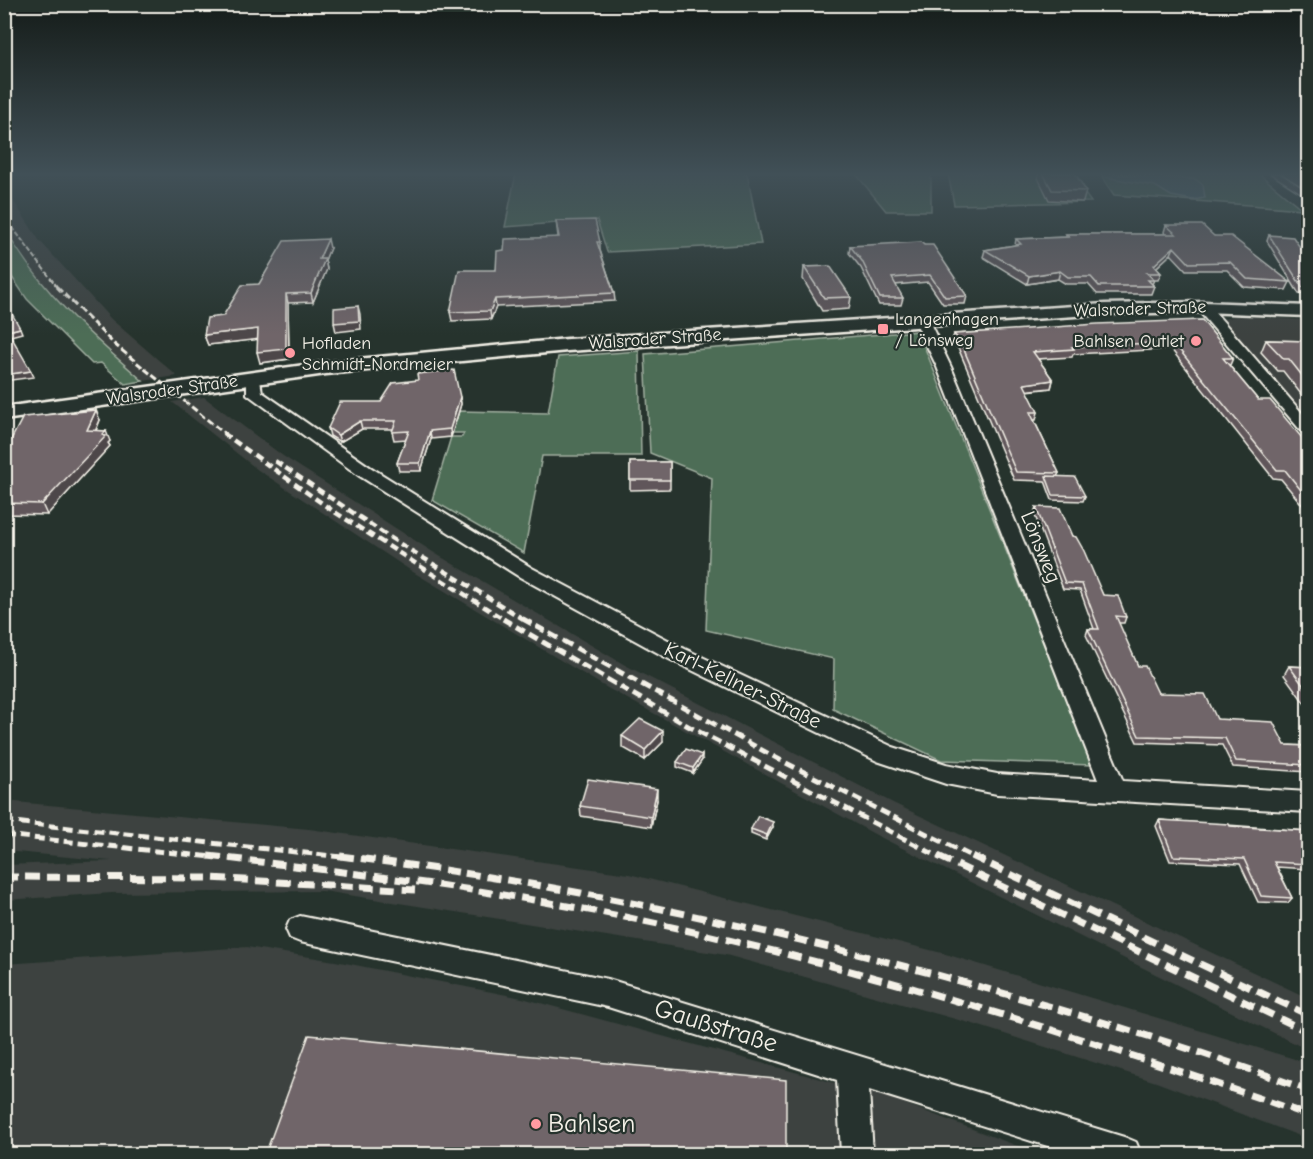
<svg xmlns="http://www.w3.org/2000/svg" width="1313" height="1159" viewBox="0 0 1313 1159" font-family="'Comic Neue',sans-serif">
  <rect width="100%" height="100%" fill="#26332d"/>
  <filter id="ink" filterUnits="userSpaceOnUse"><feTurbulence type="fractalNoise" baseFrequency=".0167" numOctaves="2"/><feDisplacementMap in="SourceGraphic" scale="12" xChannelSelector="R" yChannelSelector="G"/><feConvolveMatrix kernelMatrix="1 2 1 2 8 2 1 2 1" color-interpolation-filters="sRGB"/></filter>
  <g filter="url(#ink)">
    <!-- built -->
    <path fill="#3c423f" d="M4 186 39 240 111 319 177 376 143 381 72 318 47 291 5 229Z
      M1236 316 1308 320V417L1223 319Z
      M204 397 283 456 436 554 625 665 893 803 1308 998V1050L878 836 602 685 413 572 258 470 172 402Z
      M5 801 309 829 629 874 942 953 1308 1063V1139L1156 1082 973 1024 726 955 323 891 112 893 5 900V865L111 861 5 851Z
      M247 947 335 961 522 998 887 1097 1039 1154H5V964Z"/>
    <!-- green -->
    <path fill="#4e6d57" stroke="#a1afa0" stroke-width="1.5" d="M516 173H747L761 244 607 252 597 220 505 227Z
      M855 173H931V211H886Z
      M948 173H1070L1091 202 954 205Z
      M1099 173H1258L1302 209 1114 195Z
      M5 229C41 292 89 334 143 381L125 384 101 363 92 364 27 299 5 267Z
      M918 331 1092 765 941 760 833 709 834 659 706 630 712 478 650 453 645 354Z
      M639 351 641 456H542L524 553 432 500 451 437H462L464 433H452L459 411 548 413 558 357Z"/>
    <!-- water -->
    <path fill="#4e6873" stroke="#909fa2" stroke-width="1.5" d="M1100 173 1195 179 1203 185 1205 198 1193 200 1171 196 1155 186 1105 177Z"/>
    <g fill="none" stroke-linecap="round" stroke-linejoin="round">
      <!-- street casing -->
      <g stroke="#f4f1e8" stroke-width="4">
        <path id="street" d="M1203 303 1208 304 1308 420V434L1302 432 1198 310 1196 307Z
          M922 317 929 321 951 367 1123 781 1308 792V812L997 794 946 784 877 761 669 659 518 576 358 475 247 394V378L254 374 259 375 262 392 370 467 532 568 685 649 893 747 946 764 997 774 1098 780 937 367 915 321Z
          M300 916 608 979 1124 1137 1136 1142 1141 1154H1073L869 1090 873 1154H841L837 1080 608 1007 300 942 290 938 286 929 290 920Z"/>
      </g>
      <!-- secondary casing -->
      <g stroke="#f4f1e8" stroke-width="5">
        <path id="secondary" d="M1203 302 1308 306V316L1203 312 1105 314 568 351 326 374 4 420V407L326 362 568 339 1105 304Z"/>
      </g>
      <!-- street -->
      <use href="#street" fill="#26332d" fill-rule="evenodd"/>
      <!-- secondary -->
      <use href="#secondary" fill="#26332d" fill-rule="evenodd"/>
      <!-- rail-far4 -->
      <path stroke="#f4f1e8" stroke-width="2" stroke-dasharray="5 2" stroke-linecap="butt" d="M4 216 58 288"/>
      <!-- rail-far3 -->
      <path stroke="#f4f1e8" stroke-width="3" stroke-dasharray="7 3" stroke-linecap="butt" d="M57 287 114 344 225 434"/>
      <!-- rail-far2 -->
      <path stroke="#f4f1e8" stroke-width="4.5" stroke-dasharray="8 4.5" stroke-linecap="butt" d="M223 433 333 511 505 620
        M275 461 397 542 525 620"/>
      <!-- rail-far1 -->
      <path stroke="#f4f1e8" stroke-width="5" stroke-dasharray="10 5" stroke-linecap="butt" d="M503 619 688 726 941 858
        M523 619 780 760 975 858
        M4 821 352 858
        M4 835 222 858"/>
      <!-- rail -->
      <path stroke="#f4f1e8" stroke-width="7" stroke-dasharray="14 7" stroke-linecap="butt" d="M208 856C359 873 510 892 658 924 879 972 1095 1041 1308 1115
        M340 856C549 881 755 925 959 981 1076 1013 1193 1048 1308 1090
        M938 856 1308 1032
        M972 856 1308 1015
        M4 877 210 878 415 890"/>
    </g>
    <!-- wall -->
    <path fill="#60575a" stroke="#f4f1e8" stroke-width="1.5" d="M1039 173H1075L1086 191 1083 202 1049 200 1038 178Z
      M1269 173H1308V198Z
      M556 221 600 242V250L614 293 615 301 496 307 491 319 452 321 450 312 496 270 504 250 558 237Z
      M1166 225 1214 236 1290 282 1286 290 1244 287 1227 270H1186L1171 254 1156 268 1161 273 1158 280H1154L1152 284 1154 286 1151 294H1097L1088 284H1066L1058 279 1027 284 983 257 985 250 1015 245 1016 239 1066 237V234H1166L1164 232Z
      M1269 235 1308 259V295L1299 294 1267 241Z
      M924 245 967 296 965 304H943L928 282 895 285 903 298 901 305H879L861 268 849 253 850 246Z
      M330 248 325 260 327 269 313 302 288 303 289 359 260 363 258 339 208 345 204 335 223 316 259 284Z
      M804 267 851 297 849 309 822 311 803 279Z
      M1202 320 1233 358 1230 365H1229L1258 400 1308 445V512L1281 479 1273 478 1171 349 1073 354 1072 357 1038 359 1053 380 1051 388 1027 391 1038 412 1036 420H1034L1059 473 1057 477 1085 496 1083 501 1052 500 1045 481 1014 480 959 350 952 341 954 334Z
      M1266 340 1308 341V403L1283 371H1278L1261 352Z
      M460 397 461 404 451 437 431 439 421 471H399L397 463 406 439 394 440 392 432 393 429H362L340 442 330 436 328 428 381 402Z
      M100 420 96 431 110 441 108 443 110 446 47 515 4 514V453Z
      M630 462H670V489L630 490Z
      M1036 507 1072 536 1103 595 1126 617 1124 623H1118L1138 666 1158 693 1217 719 1285 745 1308 746V772L1233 767 1222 745 1137 742 1086 635 1088 629H1094L1080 590 1063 589 1034 513Z
      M1289 666 1308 667V708L1284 675Z
      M622 736 663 742 645 760 622 747Z
      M702 760 693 773 677 767V762Z
      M657 800 651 827 581 816 580 806Z
      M1159 820 1308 831V869L1277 867 1292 898 1288 903 1258 902 1240 864 1170 861 1156 826Z
      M773 827 766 840 751 834V829Z"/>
    <!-- shaded-wall -->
    <path fill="#4e474a" stroke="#f4f1e8" stroke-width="1.5" d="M328 239 330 248 325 260 327 269 313 302 311 293 319 259Z
      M1174 247 1171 254 1151 272 1154 265Z
      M1060 271 1058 279 1027 284 1029 276Z
      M286 294 288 303 289 359 260 363 257 352Z
      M495 299 496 307 491 319 490 311Z
      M358 306 360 314 361 329 336 332 334 323Z
      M20 328 22 333 11 336 8 331Z
      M258 329 261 339 208 345 204 335Z
      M31 371 34 377 4 381V375Z
      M1053 380 1051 388 1022 391 1024 384Z
      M460 397 461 404 451 437 450 429Z
      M96 410 100 420 91 441 87 430Z
      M360 421 362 429 340 442 338 435Z
      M106 431 110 441 108 443 110 446 47 515 42 504Z
      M430 431 431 439 421 471 420 463Z
      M663 731V742L645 760V750Z
      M702 755V760L693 773V768Z
      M657 789V800L651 827V817Z
      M773 822V827L766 840 767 835Z"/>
    <!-- building -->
    <path fill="#706569" stroke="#f4f1e8" stroke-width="1.5" d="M1043 173H1075L1086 191 1052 190Z
      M1280 173H1308V191Z
      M595 220 600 242H597L614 293 495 299 490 311 450 312 459 270H496L497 251 504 250 505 239 559 237 556 221Z
      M1166 225H1202L1214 236H1231L1290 282 1247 279 1230 262 1189 263 1174 247 1154 265 1161 273H1147L1154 280H1148L1154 286H1099L1091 277H1068L1060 271 1029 276 985 250 1021 244 1016 239 1069 237 1066 234H1176Z
      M1269 235 1293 237 1308 259V288L1302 287Z
      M328 239 319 259H325L311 293 286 294V349L257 352 258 329 204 335 207 318 223 316 242 285 259 284 284 241Z
      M921 242 924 245H933L967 296 945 297 930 275 892 278 903 298H880L862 261 850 246Z
      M830 266 851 297 824 298 804 267Z
      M358 306 359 321 334 323V308Z
      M11 312 20 328 8 331 31 371 4 375V314Z
      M1202 320 1233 358H1223L1258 400H1270L1308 445V499L1285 470H1277L1173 342 1072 347 1074 349 1033 352 1053 380 1024 384 1038 412H1030L1059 473 1016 472 961 343 954 334 1097 324Z
      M1266 340 1308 341V383L1289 359H1284Z
      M454 370 460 397 450 429 430 431 420 463H397L409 431 392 432 396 421H360L338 435 328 428 340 402H381L393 383 418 380 417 374Z
      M96 410 87 430 106 431 102 435 106 436 42 504 4 503V453L23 417Z
      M630 462H670V480H630Z
      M1046 476 1075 477 1085 496 1053 495Z
      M1036 507 1060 508 1072 536 1076 537 1084 551 1103 595 1118 596 1126 617 1116 616 1138 666H1145L1158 693 1205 694 1217 719 1273 722 1285 745 1308 746V765L1236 761 1225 738 1139 736 1088 629H1099L1082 584 1065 583Z
      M1289 666 1308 667V692Z
      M640 719 663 731 645 750 622 736Z
      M686 749 702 755 693 768 677 762Z
      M588 779 657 789 651 817 580 806Z
      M758 816 773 822 767 835 751 829Z
      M1159 820 1229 824 1230 826 1308 831V864L1274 862 1292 898 1261 896 1244 859 1173 856Z
      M309 1035 786 1080V1155H265Z"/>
  </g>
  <!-- sky -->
  <linearGradient id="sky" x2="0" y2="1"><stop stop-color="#151c19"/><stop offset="0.52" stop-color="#415057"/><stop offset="1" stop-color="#415057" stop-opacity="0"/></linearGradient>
  <rect width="1313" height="335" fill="url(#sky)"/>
  <!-- markers -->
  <g fill="#ff9aa2" stroke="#26332d" stroke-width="2">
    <rect x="877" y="323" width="12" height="12" rx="3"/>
    <circle cx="1196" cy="341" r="6"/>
    <circle cx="290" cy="353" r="6"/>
    <circle cx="536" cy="1124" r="6"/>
  </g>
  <g text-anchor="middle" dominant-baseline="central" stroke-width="4.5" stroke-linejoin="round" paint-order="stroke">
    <!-- far-street labels -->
    <g font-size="18" fill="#f4f1e8" stroke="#26332d">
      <text transform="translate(1140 309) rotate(-2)">Walsroder Straße</text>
      <text transform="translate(655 339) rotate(-4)">Walsroder Straße</text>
      <text transform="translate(172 390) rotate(-8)">Walsroder Straße</text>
    </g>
    <!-- far-poi labels -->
    <g font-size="18" fill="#f4f1e8" stroke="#26332d" text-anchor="start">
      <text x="895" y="319">Langenhagen<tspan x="895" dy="21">/ Lönsweg</tspan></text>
      <text x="1184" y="341" text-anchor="end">Bahlsen Outlet</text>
      <text x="302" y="343">Hofladen<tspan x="302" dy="21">Schmidt-Nordmeier</tspan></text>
    </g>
    <!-- street labels -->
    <g font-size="21" fill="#f4f1e8" stroke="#26332d">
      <text transform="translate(1041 547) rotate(68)">Lönsweg</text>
      <text transform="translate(743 685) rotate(26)">Karl-Kellner-Straße</text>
    </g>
    <!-- near-street labels -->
    <g font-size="26" fill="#f4f1e8" stroke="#26332d">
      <text transform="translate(716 1026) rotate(17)">Gaußstraße</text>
    </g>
    <!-- near-poi labels -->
    <g font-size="26" fill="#f4f1e8" stroke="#26332d" text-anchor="start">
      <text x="548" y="1124">Bahlsen</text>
    </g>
  </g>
  <!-- margin -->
  <rect width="1313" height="1159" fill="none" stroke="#26332d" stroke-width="24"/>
  <rect x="12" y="12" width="1289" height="1135" fill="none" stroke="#f4f1e8" stroke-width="2" filter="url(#ink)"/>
</svg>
